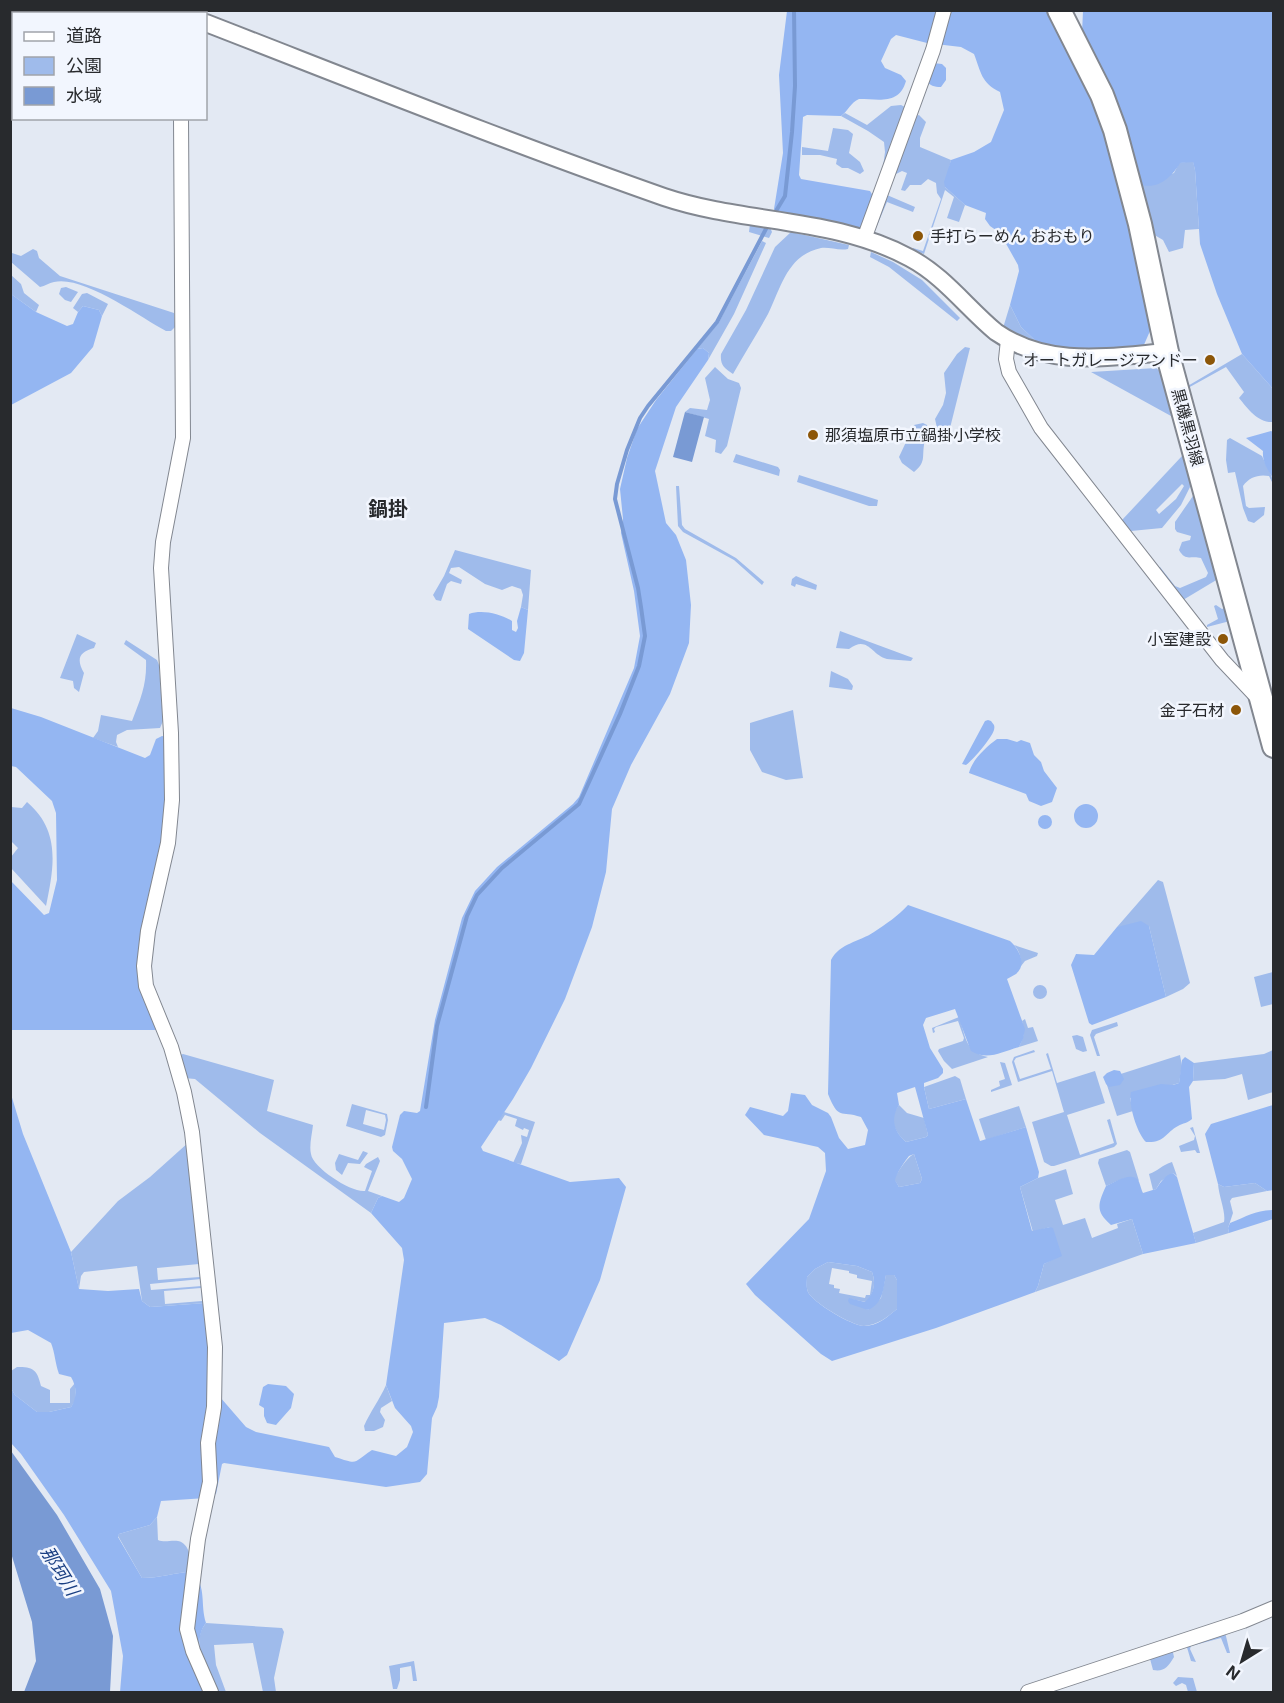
<svg xmlns="http://www.w3.org/2000/svg" width="1284" height="1703" viewBox="0 0 1284 1703" font-family="Inter,'Noto Sans JP',sans-serif">
  <rect width="100%" height="100%" fill="#e3e9f3"/>
  <!-- green -->
  <path fill="#9fbbeb" fill-rule="evenodd" d="M901 105 907 108 883 167 885 152 884 142 868 131 841 116 845 113 867 125 891 106Z
    M919 115 926 122 920 138V147L951 160 945 187 965 205 959 222 947 218 954 197 945 190 924 254 913 250V248L923 251 941 199 937 193 936 183 928 179 921 185H910L905 191 901 190 907 173 902 171 892 176 915 116Z
    M833 128 848 130 853 134 849 153 860 162 864 171 860 174 848 168H842L836 164 837 159 820 155H802V147L828 151Z
    M1193 161 1195 170 1199 229 1185 230 1183 248 1169 252 1163 240 1151 233 1139 184 1174 173 1179 163Z
    M887 195 915 207 913 212 887 202 873 235 871 230Z
    M750 224 769 225 772 232 769 238 749 232Z
    M791 232 849 245 848 249C839 251 830 247 821 248 787 255 781 288 768 314 757 334 744 354 733 374 724 368 720 365 721 354L746 310 775 247Z
    M762 241 766 243 734 314 708 360 709 353 703 348 697 349 719 322Z
    M33 249 37 251 39 258 60 276 174 313 175 327 171 331H166C140 317 83 275 54 282 49 283 45 286 40 287L11 262 12 253 21 256Z
    M871 252 893 262 922 280 960 318 957 321 889 267 870 257Z
    M11 275 21 284 24 293 39 305 36 312 11 294Z
    M66 287 78 292 71 302 65 300 59 294 61 288Z
    M87 293 108 304 102 316 99 310 83 306 78 312 73 308 82 294Z
    M1010 305 1021 327 1039 344 1003 328Z
    M965 347 970 348 948 436 937 428 935 419 943 405 946 393 944 373 957 354Z
    M1242 354 1273 389V422C1258 423 1248 409 1239 398L1244 392 1226 367 1188 388 1186 387Z
    M715 367 728 379 739 383 741 388 727 446 721 454 715 452 716 440 705 436 709 419 685 412 690 408 707 410 710 400 705 378Z
    M1156 368 1161 372 1171 416 1091 372Z
    M923 423 927 425C929 433 925 437 924 445 922 458 926 462 914 472L902 463 899 457 914 425Z
    M1230 438 1262 456C1266 466 1273 475 1273 484L1269 476C1259 474 1249 477 1243 486L1246 506 1249 508 1265 507 1264 515 1254 523 1248 521 1243 508 1235 472 1228 473 1226 460 1227 440Z
    M736 454 778 467 780 470 779 476 733 462Z
    M1182 456H1184L1192 483 1181 505 1162 528 1131 531 1122 520ZM1182 484 1184 486 1176 499 1159 514 1156 510Z
    M799 475 878 500 877 506H869L797 482Z
    M676 486H679L682 525 685 529 736 558 764 582 762 585 734 560 683 532 678 526Z
    M1195 493 1218 579 1183 600 1157 568 1160 567 1175 586 1180 588 1206 577 1208 573 1201 558C1190 555 1186 562 1179 550L1182 542 1190 540 1191 536 1177 532 1175 529V522Z
    M455 550 531 570 528 610 521 607 523 595 521 589 512 586 502 590 485 584 459 567 451 568 449 573 462 580 461 584 451 581 447 584 441 601 436 600 433 595 444 576Z
    M796 576 817 585 816 590 796 584 795 587 791 585 792 579Z
    M1216 605 1222 609 1227 607 1230 621 1207 627V625L1218 619 1214 606Z
    M840 631 913 658 911 661C904 660 893 660 887 659 871 655 868 635 849 649L836 648Z
    M77 634 96 643 94 648C79 652 76 659 84 673L79 692 74 688 73 681 60 678Z
    M126 640 157 660 159 665 163 721 160 728 127 730 117 735 116 742 118 747 93 738 98 731 101 715 132 721C141 698 147 684 146 660L124 644Z
    M831 671 848 679 853 686 852 690 829 687Z
    M793 710 803 778 786 780 762 772 750 750V723Z
    M27 802C61 831 54 867 46 906L11 868V857L18 848 11 841V807L22 808Z
    M1158 880 1163 882 1190 983 1183 989 1166 997 1149 926 1117 927Z
    M1014 945 1038 953 1037 956 1025 961 1021 966C1021 959 1020 951 1014 945Z
    M1273 972V1004L1261 1007 1254 977Z
    M1033 992a7 7 0 1 1 14 0a7 7 0 1 1-14 0Z
    M959 1017C966 1037 965 1052 988 1057L952 1069 944 1061 938 1051 939 1049 963 1041 964 1038 958 1021 936 1027 934 1029 935 1032 933 1033 932 1028Z
    M1025 1019 1028 1028 1033 1027 1038 1041 1019 1047C1024 1037 1025 1031 1022 1021Z
    M1117 1022 1118 1026 1096 1034 1094 1037 1100 1056H1097L1090 1035 1092 1030Z
    M1077 1035 1083 1037 1087 1051 1083 1052 1076 1049 1072 1036Z
    M1034 1050 1035 1052 1016 1058 1014 1061 1020 1079 1051 1069 1046 1054 1048 1053 1057 1083 1095 1071 1105 1103 1067 1115 1080 1155 1114 1143 1107 1120 1110 1119 1117 1144 1114 1147 1054 1166H1051L1044 1162 1032 1122 1064 1112 1052 1071 1018 1082 1012 1062 1014 1057Z
    M1273 1050V1092L1248 1100 1242 1074 1225 1079 1193 1081 1194 1063 1264 1054Z
    M183 1054 274 1080 267 1111 313 1125C312 1134 309 1146 311 1154 313 1168 352 1193 365 1191L372 1171 364 1167 366 1164 378 1157 380 1161 368 1191 382 1196 378 1198 371 1213 260 1133 195 1079 184 1078 177 1056Z
    M1180 1055 1182 1066 1179 1083 1130 1098 1133 1111 1117 1116 1105 1079Z
    M1000 1062 1005 1063 1012 1085 991 1092V1090L1000 1086 999 1081 1005 1079Z
    M955 1076 960 1079 966 1099 929 1109 924 1087Z
    M352 1104 387 1114 388 1120 385 1135 381 1137 346 1126ZM366 1110 385 1115 386 1120 384 1130 363 1124Z
    M899 1105 907 1113 924 1118 928 1135 926 1137 906 1142C894 1131 888 1119 899 1105Z
    M1019 1106 1026 1127 986 1140 979 1119Z
    M504 1112 535 1122 521 1164 513 1163 522 1143 521 1135 527 1137 529 1130 524 1128 523 1130 515 1126 517 1119 505 1115 501 1121 498 1120Z
    M1193 1127 1200 1153H1197L1195 1150 1181 1152 1179 1146 1194 1140 1195 1136 1190 1128Z
    M189 1142 203 1277 201 1279 150 1284 151 1290 202 1286 206 1303 150 1307 142 1301 137 1266 84 1272 81 1276 79 1289 71 1252 118 1201 150 1177ZM199 1264 200 1277 158 1280 157 1268ZM201 1288 202 1301 165 1304 164 1291Z
    M1127 1150 1130 1152 1139 1181C1128 1173 1117 1182 1106 1186L1098 1163 1099 1159Z
    M363 1151 368 1153 360 1164 348 1163 342 1175 336 1170 335 1163 339 1154 358 1160Z
    M914 1154 922 1179 920 1183 899 1187 894 1179C897 1173 908 1156 914 1154Z
    M1172 1162 1177 1176 1173 1173 1161 1181 1156 1189 1153 1190 1149 1174C1158 1171 1162 1165 1172 1162Z
    M1066 1169 1073 1194 1055 1200 1063 1225 1085 1218 1092 1238 1118 1228 1117 1224 1132 1219 1143 1254 1035 1292 1038 1286 1044 1264 1061 1255 1050 1227 1033 1232 1020 1187 1038 1178Z
    M1255 1183 1267 1191 1232 1198 1230 1201 1233 1213 1228 1228 1229 1233 1196 1243 1193 1233 1224 1222C1226 1212 1219 1197 1218 1184L1224 1187Z
    M828 1262 857 1266 872 1272C876 1283 874 1294 866 1302L850 1299 868 1310 881 1298 886 1275H894L897 1280V1309C887 1317 878 1325 864 1326 853 1326 812 1302 808 1292 806 1288 807 1281 807 1277L815 1269ZM832 1268 849 1271V1273L857 1275V1278L872 1281 870 1295H866L865 1298 839 1293 840 1289 834 1288V1285L829 1284Z
    M17 1367C33 1367 37 1369 41 1386L50 1390V1403H70V1389L75 1383 76 1400 71 1407 49 1412H37L15 1395 11 1388V1371Z
    M386 1385 392 1401 381 1408 380 1412 385 1420 383 1427 374 1431H365L364 1426C370 1412 380 1399 386 1385Z
    M157 1517 158 1540C165 1543 170 1540 178 1541 190 1543 191 1561 193 1571 175 1573 159 1578 142 1578L118 1536 119 1534 150 1525Z
    M206 1623 282 1628 284 1632 274 1678 276 1692H263L253 1643 214 1645 216 1665 226 1692H215C207 1672 190 1642 206 1623Z
    M1225 1632 1230 1653H1227L1221 1638 1191 1646 1190 1649 1196 1662 1191 1661 1186 1644Z
    M1172 1648 1174 1657C1168 1667 1164 1672 1153 1670L1149 1655Z
    M414 1661 417 1681H413L411 1666 400 1668V1680L397 1689H393L389 1666Z
    M1178 1677 1193 1678 1197 1692H1188L1186 1685 1182 1683 1176 1686 1173 1683Z"/>
  <!-- forest -->
  <path fill="#94b6f2" fill-rule="evenodd" d="M787 11H1048L1093 100 1108 135 1126 212 1150 331 1143 347 1080 354 1039 344 1021 327 1010 305 1019 271 1018 265 1000 233 990 226 985 219 986 213 965 205 945 187 944 182 951 160 974 152 991 142 1004 110 1000 92C981 83 981 72 974 54L961 47 927 43 896 35 891 39 881 61 885 68 901 75 906 81C899 105 880 99 859 99 851 102 848 111 841 116L807 115 803 117 799 175 801 179 870 191 875 199 863 233 778 216 774 209 783 153 779 75Z
    M1083 11H1273V389L1242 354 1217 294 1200 244 1195 170 1193 162 1180 163C1172 177 1157 191 1139 184L1082 33Z
    M933 63 942 64 946 68V80L941 87C934 87 930 86 926 80Z
    M11 294 36 312 67 326 73 324 78 312 83 306 99 310 102 316 93 347 71 373 11 405Z
    M703 348 709 353 708 360 676 407 655 471 666 523 676 535 686 560 691 605 689 643 670 694 631 765 612 809 606 872 592 927 565 999 531 1068 513 1099 481 1147 483 1151 570 1182 619 1178 626 1187 600 1280 567 1355 559 1361 501 1325 485 1318 444 1323 439 1397 437 1407 432 1418 427 1474 420 1482 386 1487 224 1463 222 1464 216 1494 206 1498 161 1501 157 1517 150 1525 119 1534 118 1537 142 1578C159 1578 175 1573 193 1571 207 1589 200 1604 206 1623 192 1640 204 1672 207 1692H120L123 1656 111 1591 64 1515 21 1454 11 1443V1388L15 1395 37 1412H49L71 1407C77 1398 77 1387 71 1377L59 1374C55 1363 55 1353 51 1343L28 1330 11 1333 10 1091 23 1134 71 1252 79 1289 108 1291 139 1289 142 1301 150 1307 206 1303 220 1397 246 1427 256 1432 329 1447 335 1457C360 1465 352 1463 372 1450L396 1456 407 1447 413 1432 411 1426 395 1408 386 1385 404 1260 402 1248 371 1213 378 1198 382 1196 399 1202 404 1198 412 1179 402 1159 393 1151 392 1147 400 1115 404 1111 417 1113 420 1111 435 1020 462 918 475 891 497 867 573 804 579 797 634 668 640 636 634 591 621 533 623 519 620 489 627 458 637 429 656 400 697 349Z
    M1271 431 1273 432V478C1268 470 1262 462 1263 451L1246 438Z
    M521 607 528 610 524 653 520 661 514 660 468 629 469 614C482 609 501 614 512 621V630L516 632 518 628 517 621Z
    M11 708 41 717 145 758 150 755 156 739 162 736 167 737 169 797 141 985 156 1030H11L10 880 44 915 49 913 57 880 56 813 52 801 16 767 11 766Z
    M988 720 991 721C994 725 995 725 994 730 991 739 973 760 966 765L962 764 985 721Z
    M997 739H1007L1017 742 1021 740 1030 743 1034 755 1041 762 1044 771 1057 788 1052 802 1041 806 1029 801 1026 794 969 773C972 760 986 747 997 739Z
    M1074 816a12 12 0 1 1 24 0a12 12 0 1 1-24 0Z
    M1038 822a7 7 0 1 1 14 0a7 7 0 1 1-14 0Z
    M908 905 1010 941C1018 948 1028 964 1016 974 1013 976 1010 977 1007 979L1025 1029 1023 1039 1019 1047C1002 1052 987 1061 971 1051L955 1009 926 1018 923 1025 930 1048 943 1069V1073L938 1078 924 1083V1087L929 1109 966 1099 980 1141 1026 1127 1039 1172 1038 1178 1020 1187 1032 1231 1050 1227 1053 1228 1062 1256 1044 1264 1038 1286 1035 1292 936 1328 832 1361 821 1354 755 1295 746 1284 809 1219 826 1171 825 1153 818 1147 764 1135 745 1115 750 1107 783 1116 788 1111 791 1093 805 1095 812 1105 828 1113 831 1117 839 1138 848 1149 865 1145 868 1130 861 1117C840 1110 839 1121 828 1094L831 960C840 943 859 942 874 932 886 924 898 916 908 905ZM915 1087 928 1135 926 1137 906 1142C894 1131 890 1119 899 1105L897 1093ZM914 1154 922 1179 920 1183 899 1187 895 1180C896 1174 905 1161 909 1156ZM828 1262 857 1266 872 1272C876 1283 874 1294 865 1302L849 1298 848 1301 850 1304 868 1310C883 1303 883 1291 886 1275H894L897 1280V1309C887 1317 878 1326 864 1326 852 1326 812 1302 808 1292 806 1288 807 1281 807 1277L815 1269Z
    M1141 921 1149 926 1166 997 1092 1025 1089 1023 1071 965 1076 954 1094 955 1117 927Z
    M1185 1057 1194 1063 1193 1081 1189 1087 1192 1119C1188 1123 1183 1123 1178 1126 1165 1133 1165 1143 1146 1142 1137 1133 1128 1104 1131 1092L1161 1084 1173 1085 1179 1083 1182 1060Z
    M1114 1070 1120 1071 1124 1079 1120 1085 1109 1087 1106 1084 1103 1077 1107 1073Z
    M1273 1105V1190L1267 1191 1255 1183 1224 1187 1218 1184 1205 1134 1211 1124Z
    M1173 1173 1177 1177 1196 1243 1143 1254 1132 1219 1111 1225C1095 1211 1098 1204 1106 1186 1113 1183 1131 1171 1138 1180 1140 1183 1141 1189 1143 1193L1156 1189C1161 1182 1165 1175 1173 1173Z
    M1273 1210V1219L1229 1233 1228 1228 1230 1223C1248 1216 1254 1211 1273 1210Z
    M268 1384 286 1386 294 1394 291 1408 276 1425 267 1423 264 1416V1408L259 1405 263 1387Z"/>
  <!-- water -->
  <path fill="#799ad4" d="M685 412 704 417 692 462 673 457Z
    M11 1451 57 1515 100 1589 113 1636 110 1692H24L36 1661 32 1622 11 1553Z"/>
  <g fill="none" stroke-linecap="round" stroke-linejoin="round">
    <!-- stream -->
    <path stroke="#799ad4" stroke-width="4" d="M773 216 785 196 792 132 795 86 794 10
      M426 1107 437 1026 467 916 477 895 502 868 579 804 620 714 639 666 645 636 641 607 638 588 615 499 617 484 627 450 640 418 648 406 717 322 768 225"/>
    <!-- minor casing -->
    <g stroke="#828790" stroke-width="16">
      <path id="minor" d="M181 118 183 438 163 542 161 568 171 733 172 800 168 843 148 931 144 966 146 986 171 1047 184 1092 192 1132 215 1347 214 1407 208 1443 210 1482 198 1539 187 1629 193 1651 211 1692
        M864 239 933 50 944 10
        M1008 340 1006 359 1009 372 1041 428 1222 660 1257 697
        M1028 1692 1243 1621 1274 1608"/>
    </g>
    <!-- tertiary casing -->
    <g stroke="#828790" stroke-width="20">
      <path id="tertiary" d="M172 10 180 14
        M206 23C358 82 510 143 664 197 744 224 835 217 910 258 944 276 967 308 996 332 1048 368 1107 357 1167 352"/>
    </g>
    <!-- primary casing -->
    <g stroke="#828790" stroke-width="26">
      <path id="primary" d="M1059 10 1102 95 1115 130 1140 224 1167 352 1274 746"/>
    </g>
    <!-- minor -->
    <use href="#minor" stroke="#fff" stroke-width="14"/>
    <!-- tertiary -->
    <use href="#tertiary" stroke="#fff" stroke-width="16"/>
    <!-- primary -->
    <use href="#primary" stroke="#fff" stroke-width="22"/>
  </g>
  <!-- markers -->
  <g fill="#8c5608" stroke="#f2f6fe" stroke-width="2">
    <circle cx="918" cy="236" r="6"/>
    <circle cx="1210" cy="360" r="6"/>
    <circle cx="813" cy="435" r="6"/>
    <circle cx="1223" cy="639" r="6"/>
    <circle cx="1236" cy="710" r="6"/>
  </g>
  <g text-anchor="middle" dominant-baseline="central" stroke-width="5" stroke-linejoin="round" paint-order="stroke">
    <!-- poi labels -->
    <g font-size="16" fill="#282a2d" stroke="#f2f6fe" text-anchor="end">
      <text x="930" y="236" text-anchor="start">手打らーめん おおもり</text>
      <text x="1198" y="360">オートガレージアンドー</text>
      <text x="825" y="435" text-anchor="start">那須塩原市立鍋掛小学校</text>
      <text x="1211" y="639">小室建設</text>
      <text x="1224" y="710">金子石材</text>
    </g>
    <!-- street labels -->
    <g font-size="16" fill="#282a2d" stroke="#f2f6fe">
      <text transform="translate(1188 427) rotate(75)">黒磯黒羽線</text>
    </g>
    <!-- water labels -->
    <g font-size="18" font-style="italic" fill="#193e82" stroke="#f2f6fe">
      <text transform="translate(60 1571) rotate(58)">那珂川</text>
    </g>
    <!-- quarter labels -->
    <g font-size="20" font-weight="bold" fill="#282a2d" stroke="#f2f6fe">
      <text x="388" y="509">鍋掛</text>
    </g>
  </g>
  <!-- border -->
  <rect width="1284" height="1703" fill="none" stroke="#282a2d" stroke-width="24"/>
  <!-- legend -->
  <rect x="12" y="12" width="195" height="108" fill="#f2f6fe" stroke="#a1a4aa" stroke-width="1.5"/>
  <rect x="24" y="32" width="30" height="9" fill="#ffffff" stroke="#a1a4aa" stroke-width="1.5"/>
  <text x="66" y="42" font-size="18" fill="#282a2d">道路</text>
  <rect x="24" y="57" width="30" height="18" fill="#9fbbeb" stroke="#a1a4aa" stroke-width="1.5"/>
  <text x="66" y="72" font-size="18" fill="#282a2d">公園</text>
  <rect x="24" y="87" width="30" height="18" fill="#799ad4" stroke="#a1a4aa" stroke-width="1.5"/>
  <text x="66" y="102" font-size="18" fill="#282a2d">水域</text>
  <!-- north arrow -->
  <g transform="translate(1242 1661) rotate(217)" stroke="#f2f6fe" stroke-width="4.5" paint-order="stroke">
  <path d="M0-4.5L10 22L0 15L-10 22Z" fill="#282a2d"/>
  <text y="-9" font-size="16" font-weight="bold" text-anchor="middle" fill="#282a2d">N</text>
  </g>
</svg>
